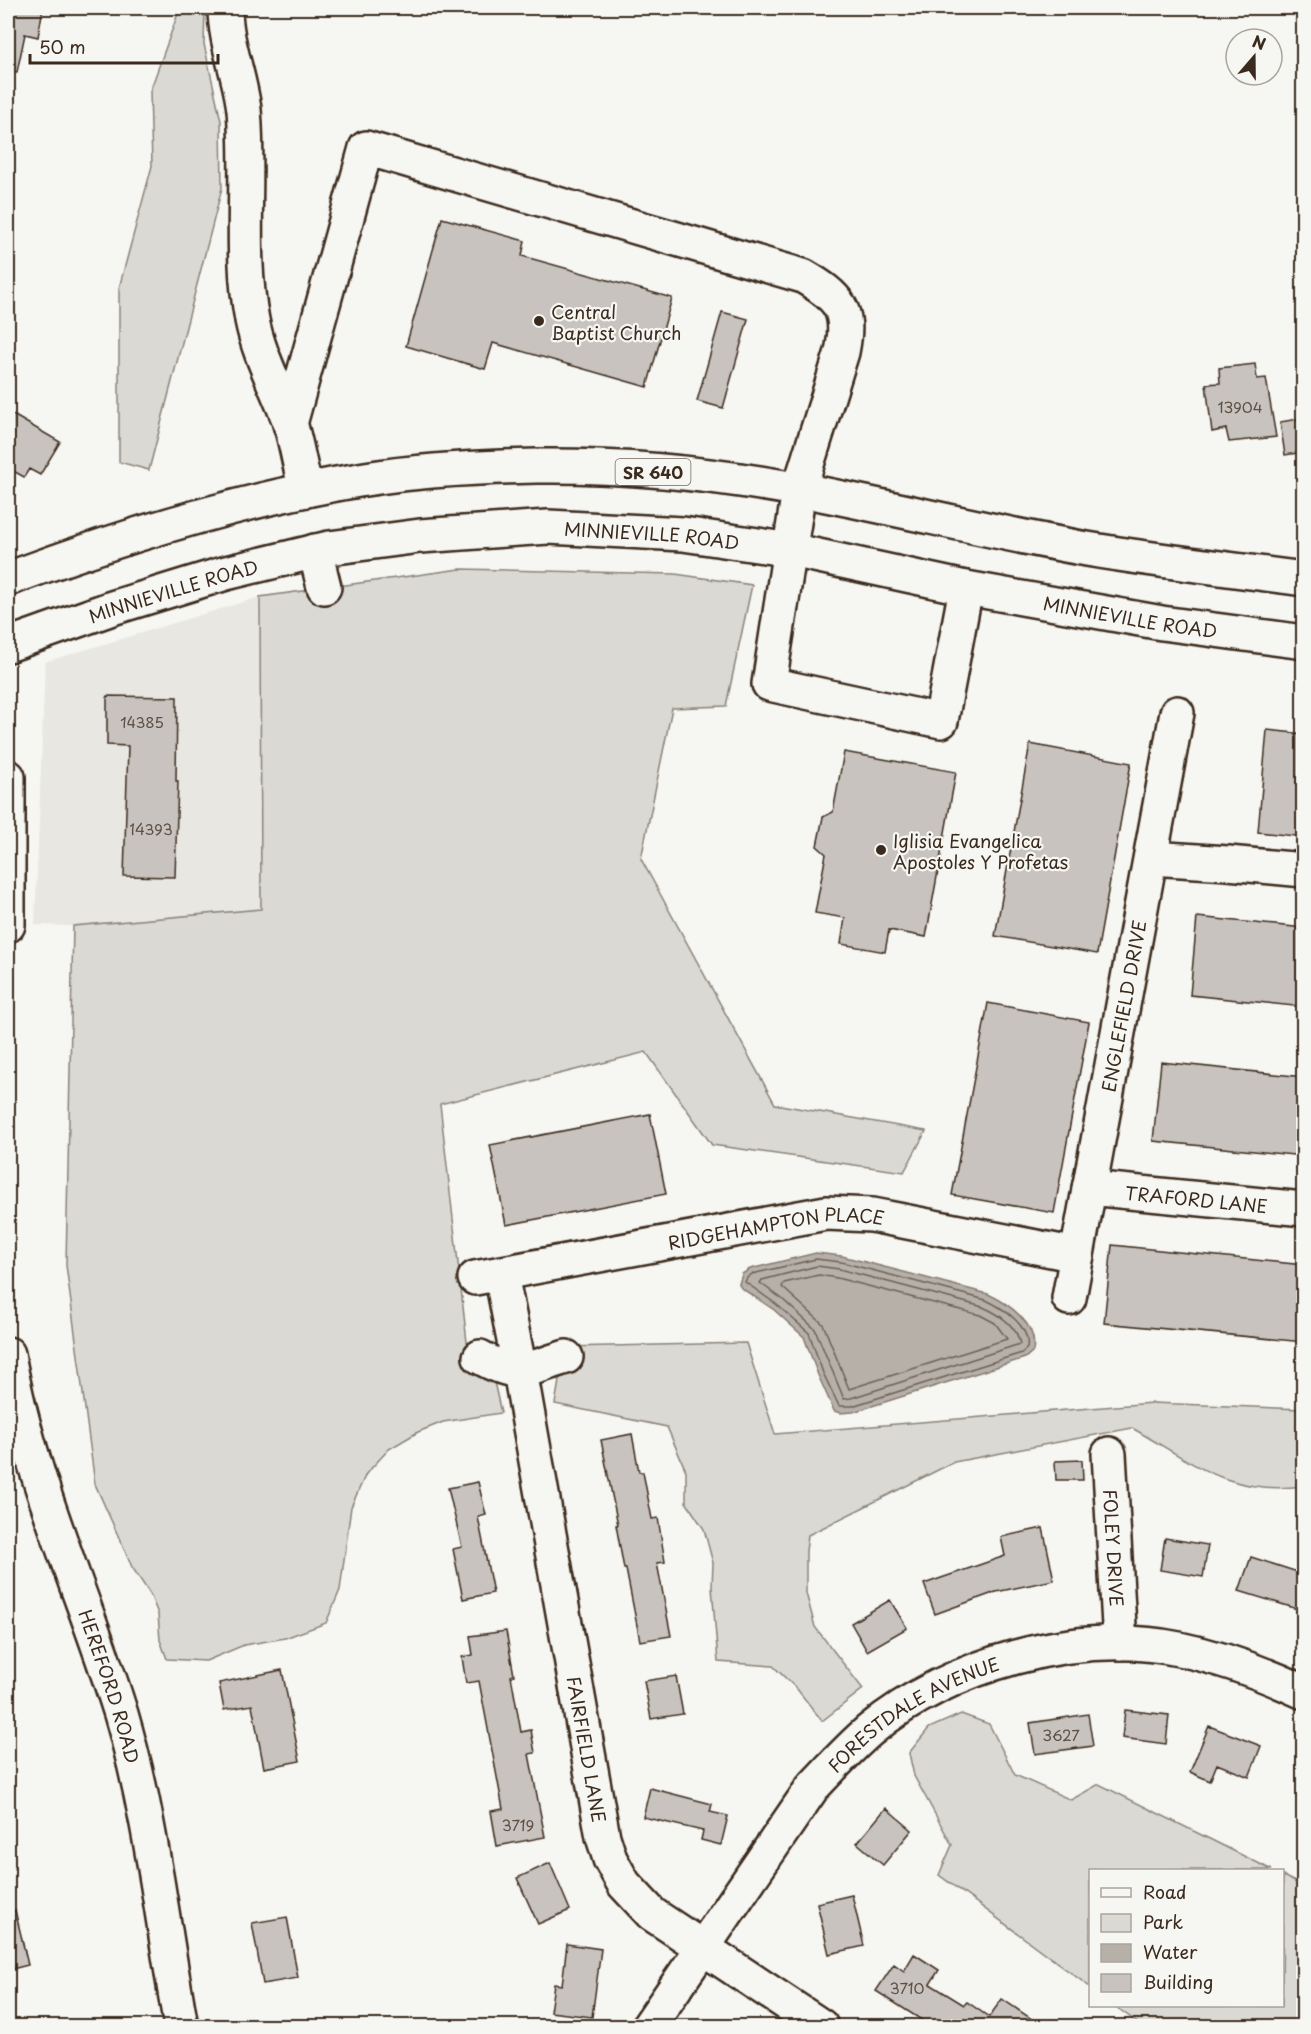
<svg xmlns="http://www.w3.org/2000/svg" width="1311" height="2034" viewBox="0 0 1311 2034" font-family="'Playpen Sans',sans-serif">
  <rect width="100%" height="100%" fill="#f6f6f2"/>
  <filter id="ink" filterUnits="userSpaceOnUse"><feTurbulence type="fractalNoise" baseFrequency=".0167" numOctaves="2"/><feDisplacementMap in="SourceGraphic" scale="12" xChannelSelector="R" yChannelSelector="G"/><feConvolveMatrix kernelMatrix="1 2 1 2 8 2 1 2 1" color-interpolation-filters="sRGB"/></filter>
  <g filter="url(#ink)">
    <!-- built -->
    <path fill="#e8e7e2" d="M260 597 261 909 73 926 35 925 45 662Z"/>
    <!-- green -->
    <path fill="#dad9d3" stroke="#8a8278" stroke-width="1.5" d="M180 8H205L204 44 221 121 222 188 149 470 119 462V288L152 166 150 91Z
      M460 569 675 574 752 585 726 706 672 708 641 859 775 1104 926 1131 904 1172 712 1145 646 1052 440 1104 467 1342 488 1355 501 1413 443 1422 418 1432 389 1449 366 1474 351 1507 340 1590 326 1623 285 1638 244 1645 206 1661 167 1659 160 1640 158 1614 150 1594 132 1567 95 1484 66 1265 73 926 261 909 260 597Z
      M746 1343 775 1434 1152 1403 1303 1409V1486C1229 1496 1192 1462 1132 1428L954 1462 808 1535 806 1551V1593L815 1627 863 1689 822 1721 797 1689 773 1666 718 1662 712 1587 713 1563 704 1529 686 1502V1471L667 1427 555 1404 565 1347Z
      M961 1714 989 1724 1015 1775 1071 1800 1099 1784 1272 1870H1090V1987L939 1875 952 1845 914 1776 909 1753 929 1728Z
      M1283 1876 1303 1886V2026H1142L1115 2006H1282Z"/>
    <!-- water -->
    <path fill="#b6b0a9" stroke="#857a71" stroke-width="1.5" d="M816 1253 842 1256 988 1294C1008 1303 1039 1325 1033 1351L1025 1358 853 1412 840 1413 834 1411 818 1375 804 1337 773 1309 741 1288 739 1284 742 1274 750 1269Z"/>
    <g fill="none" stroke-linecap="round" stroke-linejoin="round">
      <!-- shore -->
      <path stroke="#6c6056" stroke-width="1.5" d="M816 1259 841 1262 986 1300C1003 1308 1031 1326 1027 1348L1022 1353 852 1406H839L823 1373 809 1333 776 1304 745 1282 747 1278 752 1274Z
        M817 1266 839 1269 983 1307C999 1314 1017 1326 1020 1344L851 1398 844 1399 815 1329 781 1298 760 1283 762 1280Z
        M819 1275 837 1278 980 1315 995 1323 1007 1339 849 1389 823 1324 782 1287 784 1283Z"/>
    </g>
    <!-- building -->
    <path fill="#c8c3be" stroke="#3b2a1e" stroke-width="1.5" d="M8 8H43L38 37 25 34 17 72 8 71Z
      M442 218 525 241 522 256 672 298 647 387 493 343 485 369 406 346Z
      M722 312 748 319 723 408 697 401Z
      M1255 364 1257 379 1266 378 1276 437 1229 442 1226 429 1212 432 1206 384 1220 383 1219 368Z
      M8 412 60 442 40 475 29 469 24 477 8 468Z
      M1304 418V452L1285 455 1280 422Z
      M107 696 177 697 176 781H178L175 877 124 876 128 746 107 745Z
      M1267 730 1304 734V837L1258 832Z
      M1030 744 1131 763 1097 954 995 936Z
      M844 752 956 772 926 937 889 930 885 952 841 944 845 918 815 913 826 854 817 846 823 817 833 812Z
      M1197 917 1304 928V1007L1190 995Z
      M988 1003 1089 1022 1054 1213 952 1195Z
      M1161 1062 1304 1077V1156L1153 1141Z
      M650 1114 666 1194 506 1225 490 1145Z
      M1112 1245 1304 1265V1342L1104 1323Z
      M632 1434 639 1472H643L652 1519 658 1518 665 1562 657 1563 671 1636 640 1641 626 1569H624L616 1525H618L601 1440Z
      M1082 1460 1083 1480H1056L1055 1461Z
      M478 1482 486 1515 478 1517 493 1593 463 1599 453 1549 462 1547 448 1488Z
      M1043 1528 1054 1580 996 1592 935 1614 924 1584 1005 1556 1001 1537Z
      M1165 1538 1208 1545 1203 1577 1160 1570Z
      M1251 1557 1304 1574V1611L1239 1591Z
      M890 1600 907 1628 867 1651 851 1623Z
      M506 1631 514 1675 511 1676 521 1732 531 1730 535 1753 529 1754 545 1837 497 1846 491 1811 503 1809 479 1681 466 1683 462 1657 473 1655 470 1636Z
      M282 1670 300 1761 264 1768 252 1705 224 1710 219 1683Z
      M676 1676 683 1714 651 1719 644 1681Z
      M1125 1710 1169 1715 1166 1744 1122 1738Z
      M1088 1714 1093 1746 1035 1754 1030 1723Z
      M1209 1726 1261 1746 1249 1777 1217 1764 1210 1781 1190 1772Z
      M650 1788 712 1804 710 1812 728 1816 721 1845 701 1840 703 1831 643 1817Z
      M886 1808 912 1830 883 1865 857 1843Z
      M550 1863 570 1910 538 1924 517 1878Z
      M852 1895 864 1946 829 1954 817 1903Z
      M15 1910 28 1965 8 1970V1911Z
      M287 1917 298 1978 263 1984 252 1923Z
      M567 1944 601 1949 592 2017 550 2012 554 1984 562 1985Z
      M914 1954 939 1970 930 1984 964 2005 967 2002 989 2017 1002 1999 1042 2026H931L876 1991 894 1964 904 1971Z"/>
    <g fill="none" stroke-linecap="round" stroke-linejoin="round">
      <!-- minor casing -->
      <g stroke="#3b2a1e" stroke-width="38">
        <g id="minor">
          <path d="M225 8C225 43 240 75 244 110 250 180 239 251 252 320 259 356 278 389 290 423 297 445 300 468 306 490"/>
          <path d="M290 424 366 148 803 276C839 297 851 309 842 352L799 490 769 684 941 721 966 588"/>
          <path d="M315 551 324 587"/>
          <path d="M8 777V925"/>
          <path d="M1151 858 1228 863 1304 870"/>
          <path id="s1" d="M1089 1188 1304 1209"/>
          <path id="s2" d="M501 1274 520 1371 603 1837 610 1859 624 1884 652 1914 821 2026"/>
          <path id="s3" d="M475 1278 826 1213 872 1215 1077 1255"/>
          <path id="s4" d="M1069 1298 1177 713"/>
          <path id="s5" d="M8 1354C29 1478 84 1594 121 1714 151 1816 162 1922 181 2026"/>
          <path d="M480 1357C519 1379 526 1369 566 1357"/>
          <path id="s6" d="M1109 1454 1120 1643"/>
          <path id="s7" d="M649 2026 812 1788C831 1768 849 1748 870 1730 950 1664 1077 1628 1179 1649 1223 1658 1263 1673 1304 1692"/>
        </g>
      </g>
      <!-- major casing -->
      <g stroke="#3b2a1e" stroke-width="38">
        <g id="major">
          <path d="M8 579C123 536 243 499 365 479 421 470 480 467 537 466 624 465 715 474 801 490 896 508 991 532 1087 549 1158 561 1231 569 1304 579"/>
          <path id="s8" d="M8 645 112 608 226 573 329 548 420 536 548 527 683 534 791 550 966 588 1162 623 1304 642"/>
        </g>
      </g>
      <!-- minor -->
      <use href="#minor" stroke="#f6f6f2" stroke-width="33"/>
      <!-- major -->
      <use href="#major" stroke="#f6f6f2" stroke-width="33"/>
    </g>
  </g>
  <!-- markers -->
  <g fill="#3b2a1e" stroke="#f6f6f2" stroke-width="2">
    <circle cx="539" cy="321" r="6"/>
    <circle cx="881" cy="850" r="6"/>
  </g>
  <g text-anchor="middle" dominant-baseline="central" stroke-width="4.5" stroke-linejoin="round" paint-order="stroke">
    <!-- number labels -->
    <g font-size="15" fill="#5e5046">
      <text x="1240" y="406">13904</text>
      <text x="142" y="721">14385</text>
      <text x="151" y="828">14393</text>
      <text x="1061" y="1734">3627</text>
      <text x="518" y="1824">3719</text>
      <text x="907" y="1987">3710</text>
    </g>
    <!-- shield labels -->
    <rect fill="#f6f6f2" stroke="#73675e" stroke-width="1.5" x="615.5" y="459" width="75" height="26" rx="4.5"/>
    <g font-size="16" font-weight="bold" fill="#3b2a1e">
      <text x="653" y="472">SR 640</text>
    </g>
    <!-- poi labels -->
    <g font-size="18" fill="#3b2a1e" stroke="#f6f6f2" text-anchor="start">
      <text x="551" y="311">Central<tspan x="551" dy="21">Baptist Church</tspan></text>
      <text x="893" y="840">Iglisia Evangelica<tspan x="893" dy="21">Apostoles Y Profetas</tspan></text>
    </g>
    <!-- street labels -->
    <g font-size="18" fill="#3b2a1e" stroke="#f6f6f2">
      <text stroke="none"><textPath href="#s8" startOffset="660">MINNIEVILLE ROAD</textPath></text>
      <text stroke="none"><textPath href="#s8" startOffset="174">MINNIEVILLE ROAD</textPath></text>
      <text stroke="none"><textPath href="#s8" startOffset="1146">MINNIEVILLE ROAD</textPath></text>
      <text stroke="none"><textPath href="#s4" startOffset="297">ENGLEFIELD DRIVE</textPath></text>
      <text stroke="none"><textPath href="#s1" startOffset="108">TRAFORD LANE</textPath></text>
      <text stroke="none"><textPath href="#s3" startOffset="306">RIDGEHAMPTON PLACE</textPath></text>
      <text stroke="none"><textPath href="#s6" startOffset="94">FOLEY DRIVE</textPath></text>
      <text stroke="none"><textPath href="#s5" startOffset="348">HEREFORD ROAD</textPath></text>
      <text stroke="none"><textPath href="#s7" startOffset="416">FORESTDALE AVENUE</textPath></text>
      <text stroke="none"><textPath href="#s2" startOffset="483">FAIRFIELD LANE</textPath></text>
    </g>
  </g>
  <!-- margin -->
  <rect width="1311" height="2034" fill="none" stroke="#f6f6f2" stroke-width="30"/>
  <rect x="15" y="15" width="1281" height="2004" fill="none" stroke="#3b2a1e" stroke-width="2" filter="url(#ink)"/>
  <!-- legend -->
  <rect x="1089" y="1869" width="195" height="138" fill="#f6f6f2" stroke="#aba49d" stroke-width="1.5"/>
  <rect x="1101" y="1888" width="30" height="9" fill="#f6f6f2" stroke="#aba49d" stroke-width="1.5"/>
  <text x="1143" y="1899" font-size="18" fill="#3b2a1e">Road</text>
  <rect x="1101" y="1914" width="30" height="18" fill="#dad9d3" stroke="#aba49d" stroke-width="1.5"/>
  <text x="1143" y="1929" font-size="18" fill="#3b2a1e">Park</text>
  <rect x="1101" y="1944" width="30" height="18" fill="#b6b0a9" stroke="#aba49d" stroke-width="1.5"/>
  <text x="1143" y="1959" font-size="18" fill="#3b2a1e">Water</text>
  <rect x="1101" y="1974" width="30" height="18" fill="#c8c3be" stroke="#aba49d" stroke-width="1.5"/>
  <text x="1143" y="1989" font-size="18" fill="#3b2a1e">Building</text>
  <!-- north arrow -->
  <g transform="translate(1254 57) rotate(20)"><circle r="28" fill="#f6f6f2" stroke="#aba49d" stroke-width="1.5"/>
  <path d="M0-4.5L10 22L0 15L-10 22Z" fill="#3b2a1e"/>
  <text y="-9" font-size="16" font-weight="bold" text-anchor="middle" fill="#3b2a1e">N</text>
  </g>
  <!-- scale -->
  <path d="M30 54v9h188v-9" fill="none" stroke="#3b2a1e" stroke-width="3"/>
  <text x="39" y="54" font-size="18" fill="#3b2a1e" stroke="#f6f6f2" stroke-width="4.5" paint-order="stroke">50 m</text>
</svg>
